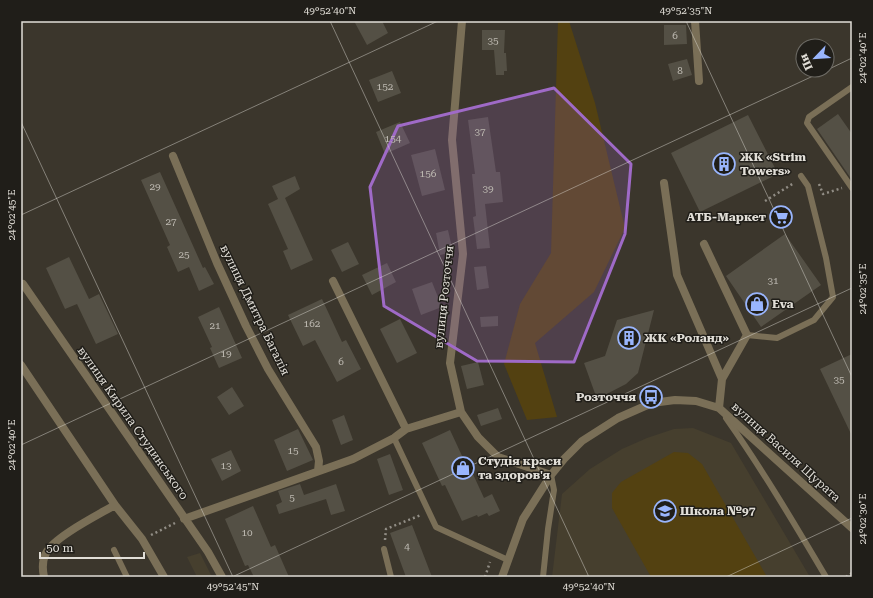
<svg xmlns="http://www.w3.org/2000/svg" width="873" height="598" viewBox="0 0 873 598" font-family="'Roboto Serif',serif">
  <rect width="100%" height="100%" fill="#3b362c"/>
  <!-- built -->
  <path fill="#463f2e" d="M693 428 731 443 810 577H552L562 494 590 469 622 449 647 438 674 429Z
    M200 553 212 577H197L187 557Z"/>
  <!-- green -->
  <path fill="#534111" d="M558 21H569L595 103 625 228 594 292 535 343 557 417 527 420 504 364 520 304 551 253Z
    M674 452 688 453 702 464 767 577H651L612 508V493L621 482Z"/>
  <!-- building -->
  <path fill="#545045" d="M354 21H382L388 33 367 45Z
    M664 25H686L687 44 664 45Z
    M482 30H505L504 53H506L507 71H504V75H496L494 50H482Z
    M687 59 692 75 673 81 668 64Z
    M392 71 401 93 378 102 369 80Z
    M838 114 852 134V180L817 129Z
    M748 115 778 174 700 212 671 153Z
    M488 117 496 172H500L503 202 485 204 490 248 477 249 473 217 476 216 472 174H475L468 120Z
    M400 122 410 143 385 154 376 132Z
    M435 149 445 190 422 196 411 155Z
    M160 172 203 268 205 267 214 284 199 291 189 267 178 272 167 247 170 245 141 180Z
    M295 176 300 189 285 198 313 260 291 270 283 251 288 249 268 204 278 199 272 186Z
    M448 230 453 252 440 255 436 233Z
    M785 234 821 285 761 327 726 276Z
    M348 242 359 264 342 272 331 250Z
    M69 257 89 299 99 294 118 334 96 344 77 304 65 309 46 268Z
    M387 263 396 282 372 295 362 275Z
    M486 266 489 288 477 290 474 267Z
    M432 282 442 307 421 315 412 289Z
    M322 299 342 342 346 340 361 369 337 382 315 340 303 346 288 315Z
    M219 307 242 358 219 368 210 348 212 347 198 317Z
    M654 310 638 373 626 384 597 399 584 363 605 356 617 320Z
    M498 316V326L481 327 480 317Z
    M400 319 417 353 397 363 380 329Z
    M852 354V436L820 369Z
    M478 362 484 385 467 389 461 366Z
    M232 387 244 406 229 415 217 397Z
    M498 408 502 419 481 426 477 415Z
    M344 415 353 440 341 445 332 420Z
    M298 429 313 460 287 471 274 440Z
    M450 430 470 473 472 472 484 498 492 494 500 511 489 516 487 513 478 517 477 515 462 521 445 485 442 486 422 443Z
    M231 450 241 471 222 481 211 459Z
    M390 454 403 490 389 495 377 459Z
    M300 484 304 495 336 484 345 511 331 515 326 499 279 514 276 505 282 502 278 491Z
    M253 506 271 547 275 545 289 577H254L248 565 245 566 225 519Z
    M412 525 432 577H406L399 558 390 533Z"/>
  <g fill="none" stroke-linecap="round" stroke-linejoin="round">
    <!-- path -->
    <path stroke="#918d85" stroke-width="2.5" stroke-dasharray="2 3" stroke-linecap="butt" d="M819 184 823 194 842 188
      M765 201 794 183
      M151 535 175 523
      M385 540 386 529 421 515
      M485 577 490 562
      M846 577 852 573"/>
    <!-- service -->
    <path stroke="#7a6f57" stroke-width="6" d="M852 87 809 117 807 123 852 188
      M747 335 777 338 814 320 833 297 826 258 808 186 801 176
      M726 418C762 469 794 523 826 577
      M394 438 436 527 508 560
      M384 549 391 577
      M114 550 127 577
      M543 577 548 529 554 490 551 475"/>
    <!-- minor -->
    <path stroke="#7a6f57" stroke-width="8" d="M462 21 452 140 463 254 450 363 461 412 478 437 498 457 551 475
      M695 21 699 81
      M173 156 217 263 246 326 268 369 316 447 319 461 318 471
      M664 183 677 275 722 379 719 408
      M704 244 747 335 722 379
      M333 281 406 429
      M23 284 208 552 222 577
      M21 365 115 505 142 539 164 577
      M184 519 353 459 394 438 406 429 461 412
      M44 577C42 568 42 561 46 553 54 537 98 515 115 505
      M502 577 523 519 551 475 564 459 582 441 618 418 652 403 675 400 696 401 719 408 852 528"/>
  </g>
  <!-- marked area -->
  <path fill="#9f6ac7" fill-opacity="0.2" stroke="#9f6ac7" stroke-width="3" stroke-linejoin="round" d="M554 88 631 164 625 234 574 362 477 361 384 306 370 187 398 126Z"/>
  <!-- ticks -->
  <path fill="none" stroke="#e1ded7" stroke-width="1" stroke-opacity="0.45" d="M330 21 589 577M686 21 852 377M827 70 852 58M21 122 233 577M21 215 438 21M21 445 826 70M232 577 852 288M726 577 852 518"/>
  <!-- icons -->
  <defs>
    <g id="building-ring" transform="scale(1.15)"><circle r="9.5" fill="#201e19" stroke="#99b5fd" stroke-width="1.5"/><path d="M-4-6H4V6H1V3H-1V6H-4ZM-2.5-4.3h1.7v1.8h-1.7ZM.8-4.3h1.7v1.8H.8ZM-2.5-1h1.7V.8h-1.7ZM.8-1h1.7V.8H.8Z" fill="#99b5fd"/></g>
    <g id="supermarket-ring" transform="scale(1.15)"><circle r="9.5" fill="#201e19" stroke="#99b5fd" stroke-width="1.5"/><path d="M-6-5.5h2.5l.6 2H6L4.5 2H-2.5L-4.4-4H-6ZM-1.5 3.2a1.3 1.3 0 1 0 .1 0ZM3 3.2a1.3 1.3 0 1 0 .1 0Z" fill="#99b5fd"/></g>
    <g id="shop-ring" transform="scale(1.15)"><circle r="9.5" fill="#201e19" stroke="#99b5fd" stroke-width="1.5"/><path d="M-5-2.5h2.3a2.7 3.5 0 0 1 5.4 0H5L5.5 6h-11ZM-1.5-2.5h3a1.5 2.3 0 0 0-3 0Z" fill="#99b5fd"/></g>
    <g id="bus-ring" transform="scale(1.15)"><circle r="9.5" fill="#201e19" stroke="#99b5fd" stroke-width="1.5"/><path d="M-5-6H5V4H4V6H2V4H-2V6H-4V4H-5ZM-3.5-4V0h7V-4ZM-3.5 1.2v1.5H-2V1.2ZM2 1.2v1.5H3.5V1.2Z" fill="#99b5fd"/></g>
    <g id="school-ring" transform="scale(1.15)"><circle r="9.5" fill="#201e19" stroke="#99b5fd" stroke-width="1.5"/><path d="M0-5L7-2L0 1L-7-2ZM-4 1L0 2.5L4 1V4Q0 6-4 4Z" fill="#99b5fd"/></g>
  </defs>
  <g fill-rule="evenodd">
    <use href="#building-ring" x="724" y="164"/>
    <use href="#supermarket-ring" x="781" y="217"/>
    <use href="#shop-ring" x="757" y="304"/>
    <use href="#building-ring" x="629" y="338"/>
    <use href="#bus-ring" x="651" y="397"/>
    <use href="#shop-ring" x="463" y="468"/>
    <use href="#school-ring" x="665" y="511"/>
  </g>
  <g text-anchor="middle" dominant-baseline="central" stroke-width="3" stroke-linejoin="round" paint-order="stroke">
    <!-- number labels -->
    <g font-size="10" fill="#bebab2">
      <text x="675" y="35">6</text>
      <text x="493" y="40">35</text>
      <text x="680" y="70">8</text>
      <text x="385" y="86">152</text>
      <text x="480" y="131">37</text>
      <text x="393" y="138">154</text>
      <text x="428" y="173">156</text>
      <text x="155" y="186">29</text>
      <text x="488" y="188">39</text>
      <text x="171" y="221">27</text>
      <text x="184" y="254">25</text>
      <text x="773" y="280">31</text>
      <text x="312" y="323">162</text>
      <text x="215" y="325">21</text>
      <text x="226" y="353">19</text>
      <text x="341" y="361">6</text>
      <text x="839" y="379">35</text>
      <text x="293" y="450">15</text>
      <text x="226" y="465">13</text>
      <text x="292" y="497">5</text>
      <text x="247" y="532">10</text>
      <text x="407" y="546">4</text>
    </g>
    <!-- poi labels -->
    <g font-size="12" font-weight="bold" fill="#e1ded7" stroke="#201e19" text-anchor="start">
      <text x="740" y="157">ЖК «Strim<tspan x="740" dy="14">Towers»</tspan></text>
      <text x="766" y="217" text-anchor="end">АТБ-Маркет</text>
      <text x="772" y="304">Eva</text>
      <text x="644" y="338">ЖК «Роланд»</text>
      <text x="636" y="397" text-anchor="end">Розточчя</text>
      <text x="478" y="461">Студія краси<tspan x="478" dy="14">та здоров'я</tspan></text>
      <text x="680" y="511">Школа №97</text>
    </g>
    <!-- street labels -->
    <g font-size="12" fill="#e1ded7" stroke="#201e19">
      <text transform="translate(444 297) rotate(-84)">вулиця Розточчя</text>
      <text transform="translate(255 310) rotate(64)">вулиця Дмитра Багалія</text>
      <text transform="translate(133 423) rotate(55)">вулиця Кирила Студинського</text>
      <text transform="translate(786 452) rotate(42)">вулиця Василя Щурата</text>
    </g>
  </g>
  <!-- border -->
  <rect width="873" height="598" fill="none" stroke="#201e19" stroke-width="44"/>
  <!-- north arrow -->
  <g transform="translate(815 58) rotate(245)"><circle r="19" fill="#201e19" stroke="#6d6b65"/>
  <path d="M0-3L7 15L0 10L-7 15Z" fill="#99b5fd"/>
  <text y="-6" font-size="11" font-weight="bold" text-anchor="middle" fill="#e1ded7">Пн</text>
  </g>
  <!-- scale -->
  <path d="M40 552v6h104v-6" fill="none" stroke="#e1ded7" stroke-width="2"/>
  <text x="46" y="552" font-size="12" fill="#e1ded7" stroke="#201e19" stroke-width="3" paint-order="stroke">50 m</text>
  <rect x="22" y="22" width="829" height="554" fill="none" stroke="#e1ded7" stroke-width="1.5"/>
  <g font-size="10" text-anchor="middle" fill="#e1ded7">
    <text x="330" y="14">49°52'40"N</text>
    <text x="686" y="14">49°52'35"N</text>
    <text transform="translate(862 58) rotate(-90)" y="4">24°02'40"E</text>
    <text transform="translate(11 215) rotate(-90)" y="4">24°02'45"E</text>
    <text transform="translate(862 289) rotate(-90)" y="4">24°02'35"E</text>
    <text transform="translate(11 445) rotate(-90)" y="4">24°02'40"E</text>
    <text transform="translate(862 519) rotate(-90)" y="4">24°02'30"E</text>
    <text x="233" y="590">49°52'45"N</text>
    <text x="589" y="590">49°52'40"N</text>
  </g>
</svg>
